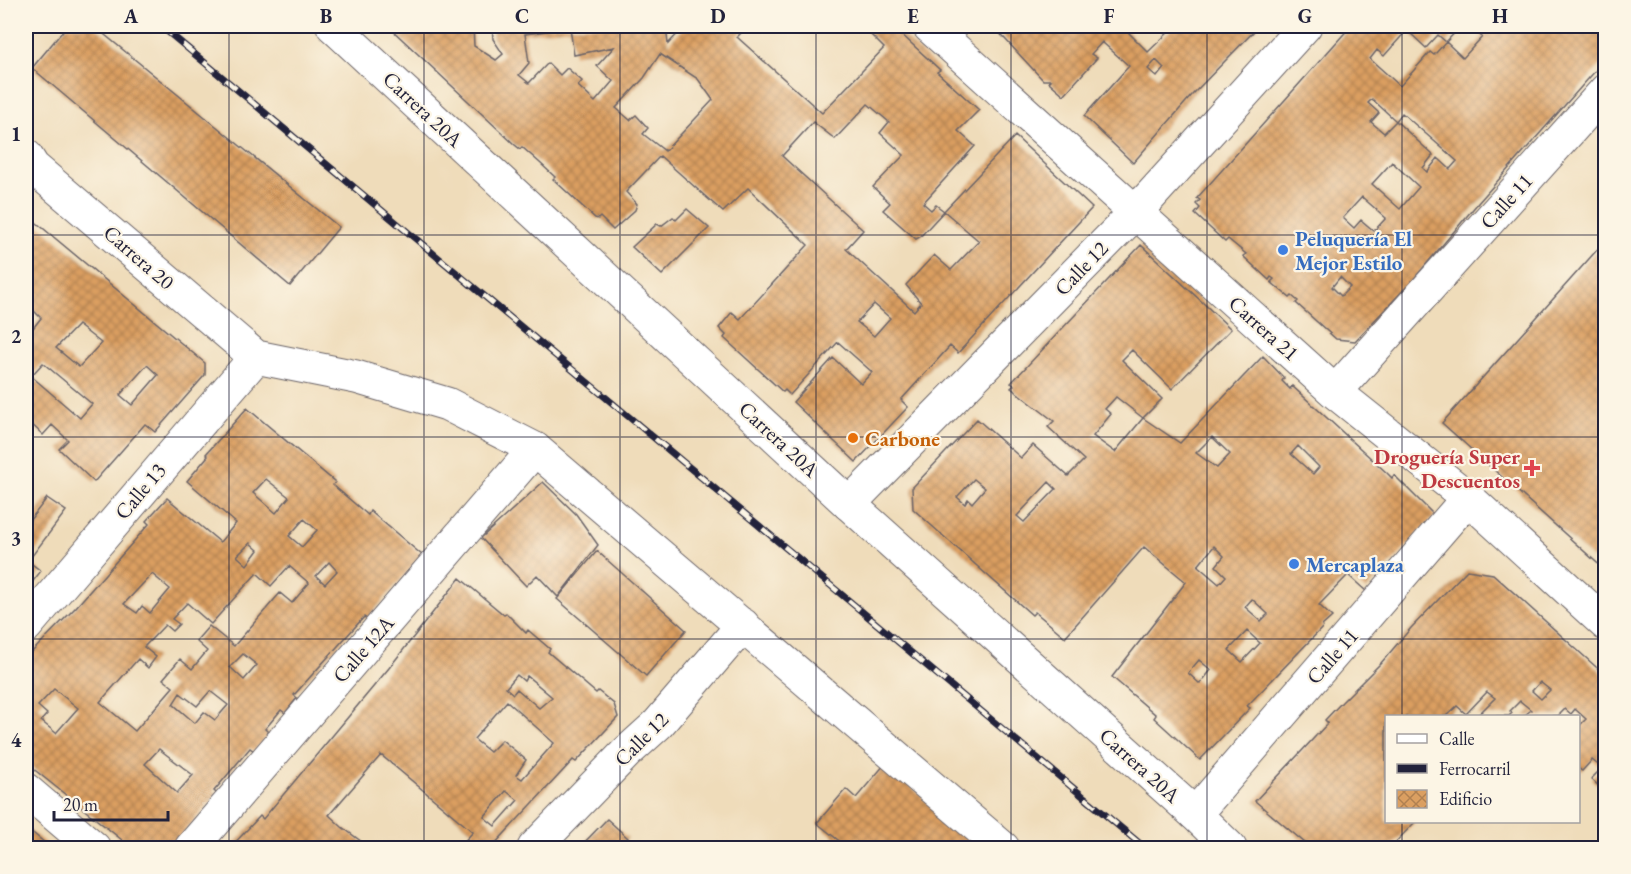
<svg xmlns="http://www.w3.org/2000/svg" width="1631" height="874" viewBox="0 0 1631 874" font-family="'EB Garamond',serif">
  <defs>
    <pattern id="building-cross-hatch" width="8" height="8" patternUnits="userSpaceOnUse" patternTransform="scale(1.5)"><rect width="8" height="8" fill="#db9f61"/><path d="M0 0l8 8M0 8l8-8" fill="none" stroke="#b18151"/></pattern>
  </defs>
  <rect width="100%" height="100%" fill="#fcf5e5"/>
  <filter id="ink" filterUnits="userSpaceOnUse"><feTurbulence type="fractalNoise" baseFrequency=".0167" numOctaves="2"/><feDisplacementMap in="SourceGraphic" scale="12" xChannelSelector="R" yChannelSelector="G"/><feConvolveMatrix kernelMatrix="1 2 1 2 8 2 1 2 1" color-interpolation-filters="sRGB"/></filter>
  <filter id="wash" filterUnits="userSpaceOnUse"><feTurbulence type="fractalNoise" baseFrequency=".008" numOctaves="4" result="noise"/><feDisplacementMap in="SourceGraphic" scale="24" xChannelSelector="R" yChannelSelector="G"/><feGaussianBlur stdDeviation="1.35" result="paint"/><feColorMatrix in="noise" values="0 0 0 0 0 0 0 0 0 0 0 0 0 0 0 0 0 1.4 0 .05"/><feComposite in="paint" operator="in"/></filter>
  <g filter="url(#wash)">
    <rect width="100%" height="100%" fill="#efdcba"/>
    <g id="blocks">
      <!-- building -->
      <path fill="url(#building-cross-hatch)" fill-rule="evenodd" d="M67 26H94L339 227 290 286 32 68Z
        M388 26H473L474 46 496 60 503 54 493 39 492 26H666L668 44 685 26H748L737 37 822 113 884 48 862 26H885L896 35 899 32 940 70 937 72 979 110 958 131 975 146 923 203 931 210 936 205 944 211 920 237 916 239 883 210 890 203 873 187 904 155 880 133 889 122 868 104 835 139 813 122 782 156 863 230 846 249 914 311 921 303 906 285 934 255 951 270 979 241 944 211 1015 136 1092 208 958 353 950 346 901 400 908 407 856 462 793 402 833 358 861 384 872 372 838 342 790 395 785 390 783 392 724 338 726 335 719 328 732 312 740 319 808 245 748 188 723 212 660 156 626 192 637 204 635 210 613 230 600 217 598 219 595 218 553 179 555 177 540 163 522 147 520 149 515 145ZM570 28 574 55 614 47 597 66 613 81 595 102 578 86 582 81 567 68 560 75 548 63 529 83 519 75 529 63 525 34ZM660 54 698 79 713 100 665 151 643 134 648 128 636 115 630 120 616 108 644 78ZM874 304 890 318 874 336 857 322Z
        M993 26H1124V28L1148 52 1175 26H1259L1192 95 1133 163 1084 116 1129 66 1102 42 1091 54 1097 58 1064 95 1049 82 1051 80H1043ZM1156 60 1164 68 1157 77 1148 69Z
        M1351 26H1461L1446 42 1438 35 1426 48 1407 30 1384 56 1377 50 1370 59 1400 86 1430 52 1434 55 1446 42 1463 58 1482 37 1470 26H1605V60L1478 203 1412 281 1355 341 1336 339 1296 303 1298 301 1292 296 1290 298 1271 282 1274 279 1271 277 1269 280 1243 256 1246 254 1228 239 1225 242 1195 214 1200 208 1196 204 1200 200 1197 198ZM1372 99 1396 121 1402 113 1457 161 1450 169 1438 158 1427 172 1423 168 1433 155 1396 121 1384 133 1371 122 1379 113 1368 103ZM1392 162 1419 187 1400 209 1372 184ZM1362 197 1386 218 1374 231 1361 220 1354 228 1343 218ZM1340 277 1350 287 1341 296 1332 287Z
        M687 209 709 228 662 275 632 247 657 224 661 226 673 217 676 220Z
        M26 214 205 363V375L155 432 145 424 94 482 59 449 68 440 52 425 43 435 26 419V328L30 332 41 318 26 303V263L28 260 26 258ZM78 325 101 343 79 367 56 348ZM43 363 92 404 80 418 31 376ZM147 365 158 375 132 405 120 395Z
        M1605 241V570L1442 423Z
        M1141 245 1231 329 1172 389 1132 350 1122 360 1162 399 1143 418 1180 443 1263 356 1284 378 1282 381 1290 389 1292 386 1387 473 1392 478 1394 475 1435 516 1366 591 1348 575 1319 605 1332 617 1322 626 1323 627 1247 706 1250 708 1200 760 1154 718 1156 715 1112 677 1186 582 1144 547 1065 637 1035 612 1032 615 913 509 912 488 977 419 1021 458 1033 445 1068 476 1084 460 1048 427 1054 421 1011 388 1014 385 1011 383ZM1116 397 1143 418 1115 452 1093 436 1111 414 1105 409ZM1212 437 1230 454 1217 468 1196 453ZM1298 446 1319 467 1313 474 1291 454ZM974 479 985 488 972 503 968 499 965 504 957 497ZM1049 482 1056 489 1024 522 1017 516ZM1214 546 1224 556 1216 566 1226 576 1219 584 1198 566ZM1252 599 1268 614 1261 621 1245 607ZM1247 631 1260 643 1242 662 1229 650ZM1199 660 1211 670 1200 684 1188 673Z
        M247 408 335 482 333 485 362 510 368 515 370 511 422 555 367 619 364 617 294 695 297 698 285 713 281 710 265 729 269 733 254 751 250 748 214 791 217 794 170 848H132L26 763V658L76 607 149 524 146 521 167 498 220 542 236 523 187 481 208 456 206 454ZM266 479 289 497 276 513 253 493ZM304 519 317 530 302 547 289 536ZM250 543 258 550 247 565 237 556ZM329 562 337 571 325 584 316 576ZM289 566 309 583 292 603 280 593 234 646 209 626 196 641 207 651 192 669 180 659 163 679 173 687 135 731 100 702 138 659 148 668 156 657 144 647 165 625 172 631 179 624 172 619 187 603 211 624 257 573 271 586ZM152 574 170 589 150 613 142 606 137 613 124 604ZM243 654 257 665 244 680 230 667ZM54 689 78 708 56 733 41 721 47 714 38 706ZM210 691 228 705 215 720 204 712 195 723 173 704 180 693 197 706ZM159 749 193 775 177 793 145 764Z
        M543 482 576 514 598 545 558 597 537 575 526 586 481 538Z
        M47 498 66 511 28 561 41 571 26 590V525Z
        M597 551 686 630 646 676 557 599Z
        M1467 570 1493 574 1605 675V791L1591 779 1602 768 1592 760 1582 771 1578 768V727L1586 719 1575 709 1571 714 1565 709 1558 716H1524L1531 710 1520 701 1510 711 1512 713 1509 716H1479L1478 715 1495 698 1487 692 1466 714 1457 706 1446 716 1386 717V822H1415L1390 848H1311L1255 801 1328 723 1325 720 1342 702 1381 663 1411 628ZM1540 682 1550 690 1541 699 1532 691Z
        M460 578 504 615 506 613 526 633 528 630 550 649 548 652 596 693 598 691 614 704 618 717 576 762 573 760 491 848H458L473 832 381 755 329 815 342 827 370 848H230L260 816 263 819 389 668ZM517 675 524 681 527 676 552 697 539 708 517 689 513 694 506 688ZM507 701 554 743 522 779 516 775 526 760 502 740 490 752 474 739ZM506 791 518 800 495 826 484 817Z
        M885 764 979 845 976 848H866L861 844 858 848H848L817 823 846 789 856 798Z
        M607 819 628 838 618 848H579Z
        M26 823 30 827 28 829 51 848H26Z"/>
    </g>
  </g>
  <g filter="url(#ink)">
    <use href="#blocks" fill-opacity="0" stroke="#6a6367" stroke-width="1.5"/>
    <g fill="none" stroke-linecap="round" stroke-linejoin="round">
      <!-- minor casing -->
      <g stroke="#6a6367" stroke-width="35">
        <path id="minor" d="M929 26 1335 392 1468 498 1606 624
          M1335 392 1606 90
          M849 504 1136 212 1305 26
          M26 626 256 357
          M26 790 94 848
          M1195 814 1468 498
          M191 848 535 449
          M534 848 626 753 658 724 743 625"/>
      </g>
      <!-- tertiary casing -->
      <g stroke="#6a6367" stroke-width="35">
        <path id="tertiary" d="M333 26 849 504 1195 814 1230 848
          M26 156 33 167 256 357 356 377 447 404 535 449 1003 848"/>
      </g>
      <!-- minor -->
      <use href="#minor" stroke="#fff" stroke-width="33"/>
      <!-- tertiary -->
      <use href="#tertiary" stroke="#fff" stroke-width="33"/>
      <!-- rail casing -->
      <g stroke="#22223b" stroke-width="7">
        <path id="rail" d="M161 26 1145 848"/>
      </g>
      <!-- rail -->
      <use href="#rail" stroke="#fcf5e5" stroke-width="4.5" stroke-dasharray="14" stroke-linecap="butt"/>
    </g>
  </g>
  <!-- grid -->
  <path fill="none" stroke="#22223b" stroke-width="1.5" stroke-opacity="0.55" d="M229 26V848M424 26V848M620 26V848M816 26V848M1011 26V848M1207 26V848M1402 26V716M26 235H1606M26 437H1606M26 639H1606M1402 822V848"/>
  <!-- markers -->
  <g fill="#3f7fe0" stroke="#fcf5e5" stroke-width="2">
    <circle cx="1283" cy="250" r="6"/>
    <circle cx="1294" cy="564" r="6"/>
  </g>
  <circle fill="#e8710a" stroke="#fcf5e5" stroke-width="2" cx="853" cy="438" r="6"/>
  <path fill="#e0444e" stroke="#fcf5e5" stroke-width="2" d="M1529 459h6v6h6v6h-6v6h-6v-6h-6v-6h6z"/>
  <g text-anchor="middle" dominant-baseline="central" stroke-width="4.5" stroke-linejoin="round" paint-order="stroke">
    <!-- street labels -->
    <g font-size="21" fill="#22223b" stroke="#fcf5e5">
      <text transform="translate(423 109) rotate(43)">Carrera 20A</text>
      <text transform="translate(1506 201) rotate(-48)">Calle 11</text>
      <text transform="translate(139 257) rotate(41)">Carrera 20</text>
      <text transform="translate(1081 268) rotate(-46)">Calle 12</text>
      <text transform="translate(1264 328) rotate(42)">Carrera 21</text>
      <text transform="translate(779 439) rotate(43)">Carrera 20A</text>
      <text transform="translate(140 491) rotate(-50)">Calle 13</text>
      <text transform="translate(363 649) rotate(-49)">Calle 12A</text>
      <text transform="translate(1332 656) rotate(-49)">Calle 11</text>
      <text transform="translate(641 739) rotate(-45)">Calle 12</text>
      <text transform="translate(1140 765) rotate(42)">Carrera 20A</text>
    </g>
    <!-- shop labels -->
    <g font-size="21" font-weight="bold" fill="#366cbe" stroke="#fcf5e5" text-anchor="start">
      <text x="1295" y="238">Peluquería El<tspan x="1295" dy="24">Mejor Estilo</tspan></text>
      <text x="1306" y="564">Mercaplaza</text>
    </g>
    <!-- food labels -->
    <g font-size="21" font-weight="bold" fill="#c56008" stroke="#fcf5e5" text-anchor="start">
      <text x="865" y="438">Carbone</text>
    </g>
    <!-- health labels -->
    <g font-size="21" font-weight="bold" fill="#be3a42" stroke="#fcf5e5" text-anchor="end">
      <text x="1520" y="456">Droguería Super<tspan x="1520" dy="24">Descuentos</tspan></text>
    </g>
  </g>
  <!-- margin -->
  <rect width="1631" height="874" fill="none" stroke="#fcf5e5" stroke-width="66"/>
  <!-- legend -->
  <rect x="1385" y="715" width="195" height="108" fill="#fcf5e5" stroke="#a5a1a1" stroke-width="1.5"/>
  <rect x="1397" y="734" width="30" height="9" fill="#ffffff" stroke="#a5a1a1" stroke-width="1.5"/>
  <text x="1439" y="745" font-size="18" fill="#22223b">Calle</text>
  <rect x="1397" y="764" width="30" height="9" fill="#22223b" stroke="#a5a1a1" stroke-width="1.5"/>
  <text x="1439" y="775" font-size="18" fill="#22223b">Ferrocarril</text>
  <rect x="1397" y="790" width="30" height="18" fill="url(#building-cross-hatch)" stroke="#a5a1a1" stroke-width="1.5"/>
  <text x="1439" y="805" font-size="18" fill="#22223b">Edificio</text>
  <!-- scale -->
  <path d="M54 811v9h114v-9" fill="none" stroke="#22223b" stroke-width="3"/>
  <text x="63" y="811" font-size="18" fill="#22223b" stroke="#fcf5e5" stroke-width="4.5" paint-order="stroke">20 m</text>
  <rect x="33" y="33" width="1565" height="808" fill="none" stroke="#22223b" stroke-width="2"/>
  <g font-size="20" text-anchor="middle" font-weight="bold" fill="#22223b">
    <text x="131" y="23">A</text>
    <text x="326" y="23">B</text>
    <text x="522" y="23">C</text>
    <text x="718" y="23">D</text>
    <text x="913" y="23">E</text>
    <text x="1109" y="23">F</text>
    <text x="1305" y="23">G</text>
    <text x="1500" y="23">H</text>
    <text x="16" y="141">1</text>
    <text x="16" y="343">2</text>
    <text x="16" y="545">3</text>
    <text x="16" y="747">4</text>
  </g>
</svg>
